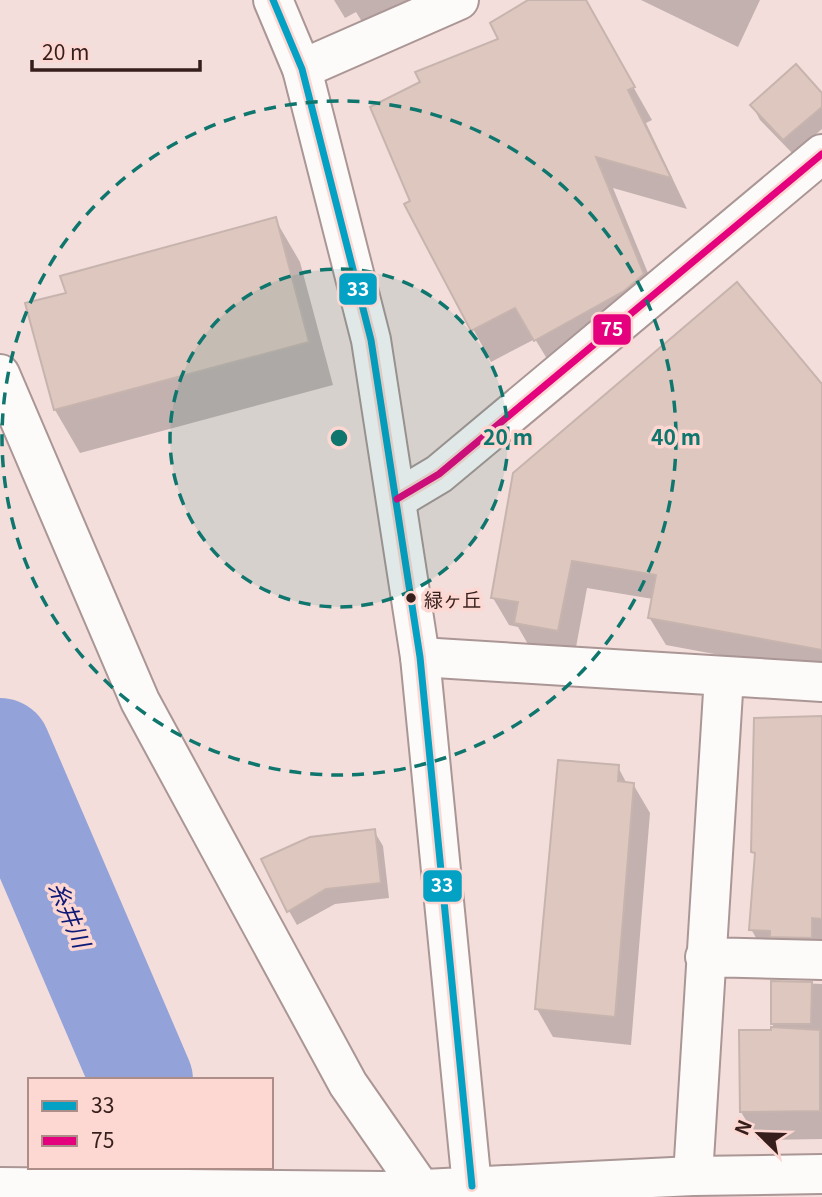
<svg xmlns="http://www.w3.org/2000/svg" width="822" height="1197" viewBox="0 0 822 1197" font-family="Georgia,'Noto Sans JP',serif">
  <rect width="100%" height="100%" fill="#f3dedb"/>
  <!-- shadow -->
  <path fill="#0003" d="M334 0H419L364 25 356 12 345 18Z
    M532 0H584L652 120 646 123 687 209 613 188 662 307 555 372 535 339 491 362 406 205 412 202 501 40Z
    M641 0H760L738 47Z
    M822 95V129L793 154 760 120 752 105Z
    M275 219 300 262 333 385 80 453 55 410 27 305 68 294Z
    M822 386V674L666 645 649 617 653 599 587 588 574 658 532 651 518 627 509 625 493 598Z
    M822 718V965L767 957 751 929 756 858 753 852Z
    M618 767 627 784H633L650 813 631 1045 553 1037 537 1009Z
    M374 831 383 846 389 898 335 904 297 925 289 911Z
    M773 982 822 984V1139L758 1140 741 1112 773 1032Z"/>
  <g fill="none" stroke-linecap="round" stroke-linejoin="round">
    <!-- river -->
    <path stroke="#93a2d9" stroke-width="102" d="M0 749 142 1080"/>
  </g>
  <!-- building -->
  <path fill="#dec7be" stroke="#c8b4ae" stroke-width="2" d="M528 0H586L635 87 628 90 671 178 596 157 644 274 624 291 534 341 515 308 471 331 404 204 410 201 370 107 420 82 415 72 498 39 490 23Z
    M796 64 822 93V107L783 140 750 105Z
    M276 217 309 342 54 410 25 303 66 293 60 276Z
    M737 282 822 384V650L648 618 656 575 572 561 558 631 514 623 518 602 491 598 513 473Z
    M822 716V919L812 918V938L770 937V931L749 930 755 853 751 852 754 718Z
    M558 760 619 765 618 781 634 783 615 1017 535 1009Z
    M375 829 381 883 326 889 287 912 261 859 310 837Z
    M771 981 812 982 811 1024H771Z
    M771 1027 820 1030V1111L740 1112 739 1030H771Z"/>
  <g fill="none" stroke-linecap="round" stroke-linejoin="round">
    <!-- minor casing -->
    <g stroke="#aa9694" stroke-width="42">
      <path id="minor" d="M302 69 459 0
        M0 374 140 701 348 1084 421 1189
        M397 499 439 474 822 154
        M420 657 822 682
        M705 957 822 960
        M693 1176 724 676"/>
    </g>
    <!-- tertiary casing -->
    <g stroke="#aa9694" stroke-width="42">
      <path id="tertiary" d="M273 0 302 69 371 340 420 657 472 1186
        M0 1187 383 1191 693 1176 822 1174"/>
    </g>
    <!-- minor -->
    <use href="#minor" stroke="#fdfafa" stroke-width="38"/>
    <!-- tertiary -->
    <use href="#tertiary" stroke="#fdfafa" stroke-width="38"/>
    <!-- bus-1 casing -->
    <g stroke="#fdd7d1" stroke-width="12">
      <path id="bus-1" d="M273 0 302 69 371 340 420 657 472 1186"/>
    </g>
    <!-- bus-2 casing -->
    <g stroke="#fdd7d1" stroke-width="12">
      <path id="bus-2" d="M397 499 439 474 822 154"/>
    </g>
    <!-- bus-1 -->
    <use href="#bus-1" stroke="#03a2c5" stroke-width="7"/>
    <!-- bus-2 -->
    <use href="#bus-2" stroke="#e5007d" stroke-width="7"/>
  </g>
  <!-- distance rings -->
  <circle cx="339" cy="438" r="169" fill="#0f766e" fill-opacity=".12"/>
  <g fill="none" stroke="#0f766e" stroke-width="3.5" stroke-dasharray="12 9">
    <circle cx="339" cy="438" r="169"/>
    <circle cx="339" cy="438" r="337"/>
  </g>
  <!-- markers -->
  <circle fill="#351e1b" stroke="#fdd7d1" stroke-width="2.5" cx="411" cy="598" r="6"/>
  <g text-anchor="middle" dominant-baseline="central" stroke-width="7" stroke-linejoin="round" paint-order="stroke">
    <!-- bus labels -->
    <g font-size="19" fill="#351e1b" stroke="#fdd7d1" text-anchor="start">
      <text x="424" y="598">緑ヶ丘</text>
    </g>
    <!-- water labels -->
    <g font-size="23" font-style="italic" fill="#0d1a77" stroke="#fdd7d1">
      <text transform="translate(71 914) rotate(67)">糸井川</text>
    </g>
  </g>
  <circle cx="339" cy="438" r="10" fill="#0f766e" stroke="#fdd7d1" stroke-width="3.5"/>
  <g font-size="21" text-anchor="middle" font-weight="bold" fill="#0f766e" stroke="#fdd7d1" stroke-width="7" stroke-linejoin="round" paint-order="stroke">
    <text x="508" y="445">20 m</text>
    <text x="676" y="445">40 m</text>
  </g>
  <g stroke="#fdd7d1" stroke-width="2.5">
    <rect x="338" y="272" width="40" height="34" rx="7" fill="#03a2c5"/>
    <rect x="592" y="313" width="40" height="33" rx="7" fill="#e5007d"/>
    <rect x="422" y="869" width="41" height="34" rx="7" fill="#03a2c5"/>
  </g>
  <g font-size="19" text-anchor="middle" font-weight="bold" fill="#fff">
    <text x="358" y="296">33</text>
    <text x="612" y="336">75</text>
    <text x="442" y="892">33</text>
  </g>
  <!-- legend -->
  <rect x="28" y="1078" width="245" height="91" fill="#fdd7d1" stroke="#ad8d88" stroke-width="2"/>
  <rect x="42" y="1101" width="35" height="10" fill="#03a2c5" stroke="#ad8d88" stroke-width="2"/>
  <text x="91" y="1113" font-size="21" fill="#351e1b">33</text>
  <rect x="42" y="1136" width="35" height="10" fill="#e5007d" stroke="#ad8d88" stroke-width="2"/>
  <text x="91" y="1148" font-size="21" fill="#351e1b">75</text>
  <!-- north arrow -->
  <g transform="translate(759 1134) rotate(293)" stroke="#fdd7d1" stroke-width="5" paint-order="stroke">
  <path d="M0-5L12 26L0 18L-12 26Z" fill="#351e1b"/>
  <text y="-10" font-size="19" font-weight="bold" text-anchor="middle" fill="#351e1b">N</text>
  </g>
  <!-- scale -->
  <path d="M32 60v10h168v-10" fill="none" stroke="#351e1b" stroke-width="3.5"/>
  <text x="42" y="60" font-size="21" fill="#351e1b" stroke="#fdd7d1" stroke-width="5" paint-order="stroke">20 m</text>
</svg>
